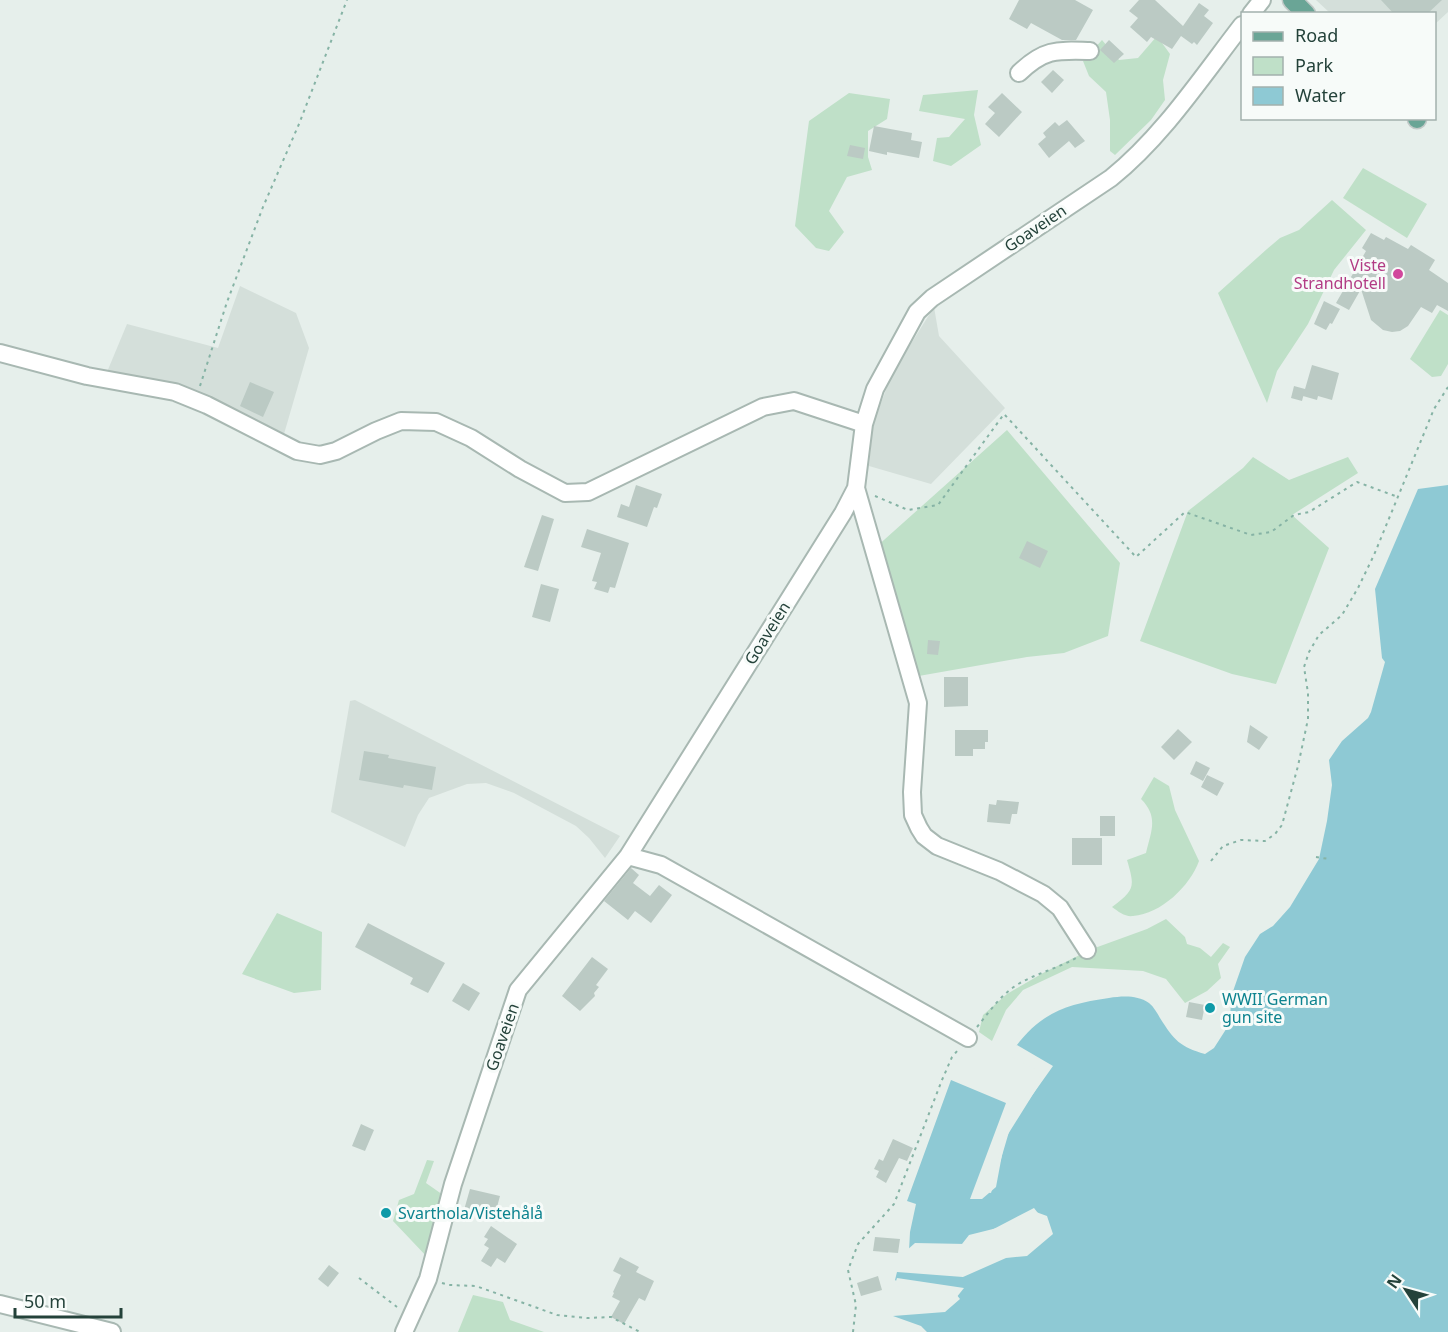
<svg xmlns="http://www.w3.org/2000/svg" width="1448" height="1332" viewBox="0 0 1448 1332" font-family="'Noto Sans',sans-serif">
  <rect width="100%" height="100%" fill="#e6efeb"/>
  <!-- built -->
  <path fill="#d4dfda" d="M1316 0H1448V12L1435 24 1434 14 1330 13Z
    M240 286 296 313 309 348 284 434 188 387 107 372 127 324 218 348Z
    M934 307 939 336 1005 408 931 484 869 466 873 424 892 374Z
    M355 700 620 836 605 858 589 838 576 826 514 793 486 783 467 784 429 798 418 815 405 847 331 812 350 701Z"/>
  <!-- green -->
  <path fill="#bfe0c8" d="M1157 36 1170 54 1163 80 1165 100 1151 120 1115 155 1110 151V120L1106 92 1089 76 1083 61 1102 40 1119 60 1138 58Z
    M978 90 974 115 981 145 951 166 933 161 937 138 949 137 965 119 919 111 923 95Z
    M849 93 890 99 887 119 868 131V157L872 170 847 177 829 211 844 232 829 251 816 248 795 226 809 121Z
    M1363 168 1427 204 1407 238 1343 198Z
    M1332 200 1366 230 1334 270 1308 324 1277 371 1267 403 1218 293 1267 249 1280 238 1299 230Z
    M1440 310 1448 315V364L1441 376 1432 377 1410 359Z
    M1007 430 1120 563 1108 636 1064 653 1027 657 913 677 875 548Z
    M1253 457 1289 480 1348 457 1358 473 1292 515 1329 548 1276 684 1232 674 1140 641 1188 511 1243 468Z
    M1154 777 1169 786 1175 810 1199 861C1190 886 1161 914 1133 916 1125 917 1119 912 1112 907 1135 890 1135 887 1127 860L1146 853C1151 831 1159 817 1141 799Z
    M277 913 322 932 321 990 294 993 242 974Z
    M1166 919 1185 937 1187 944 1200 948 1211 957 1223 943 1230 947 1218 964 1221 978 1207 991 1185 1003 1166 979 1143 971 1072 967 1023 990 1006 1010 992 1041 979 1032 983 1015 1007 994 1043 973 1092 949 1147 929Z
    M427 1160 434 1161 426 1183 446 1197 429 1259 393 1221 399 1200 414 1194Z
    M473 1295 503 1302 510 1320 544 1332H458Z"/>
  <!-- water -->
  <path fill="#8ec9d4" d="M1448 485V1332H927L921 1326 893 1316 945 1312 960 1299 956 1294 904 1287 895 1280 897 1272 963 1277 1006 1258 1027 1256 1053 1234 1047 1216 1036 1212 997 1228 969 1235 955 1253 909 1251 910 1232 916 1204 907 1201 951 1080 1006 1103 970 1199H982L996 1187 1005 1139 1045 1075 1014 1049C1040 1013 1066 1004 1109 998 1123 996 1137 995 1149 1003 1154 1007 1157 1013 1160 1018 1174 1040 1180 1047 1205 1054L1214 1048 1230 1023 1231 997 1245 957 1260 934 1273 926 1290 907 1319 859 1327 821 1332 785 1329 760 1342 741 1368 718 1371 712 1385 662 1382 658 1375 589 1418 489Z"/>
  <!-- pier -->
  <path fill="#e6efeb" d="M1017 1045 1053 1066 1011 1125 991 1193 986 1192 993 1186 1002 1137 1041 1075 1035 1069 1012 1057 1011 1048Z
    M1034 1208 1041 1217 1036 1215 998 1231 984 1234Z
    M915 1243 966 1244 955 1256 907 1253 906 1251Z
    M897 1278 964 1288 956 1298 955 1296 903 1290 895 1284Z"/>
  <!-- building -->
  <path fill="#bbcac4" d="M1019 0H1075L1093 10 1076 40H1062L1031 23 1027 29 1009 19Z
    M1139 0H1155L1183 26 1199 3 1209 10 1204 16 1213 23 1197 45 1194 42 1192 44 1181 36 1172 49 1151 37 1147 42 1130 27 1138 18 1129 11Z
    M1381 0H1442L1427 14H1394Z
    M1109 40 1124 54 1114 63 1100 50Z
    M1053 70 1064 80 1052 93 1041 82Z
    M1002 93 1022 112 999 137 985 124 995 113 988 107Z
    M1067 120 1085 141 1075 148 1069 141 1049 158 1038 144 1046 137 1043 133 1055 122 1059 126Z
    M874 126 912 133 911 140 922 142 919 158 887 152V155L869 151Z
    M850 145 865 148 863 159 847 156Z
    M1371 233 1384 240 1386 237 1408 249 1411 245 1435 260 1429 270 1448 283V311L1437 305 1432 313 1421 307 1408 326 1400 331 1392 332 1383 330 1371 320 1361 289 1349 310 1336 303 1366 251 1362 248Z
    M1324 301 1340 309 1332 324 1330 323 1326 330 1314 324Z
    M1312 365 1339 373 1332 400 1318 396 1317 400 1303 396Z
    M250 382 274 392 263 417 240 406Z
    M1294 386 1305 389 1302 401 1291 398Z
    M636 485 662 494 657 508 654 507 647 527 617 517 621 504 629 507Z
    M542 515 554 519 538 571 524 567Z
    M587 529 629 543 615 588 610 587 608 593 594 589 597 582 592 581 601 553 581 547Z
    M1027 541 1048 551 1040 568 1019 558Z
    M541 584 559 589 550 622 532 617Z
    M928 640 940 641 938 655 927 654Z
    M944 677H968V706L944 707Z
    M1250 725 1268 737 1259 750 1247 742Z
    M1178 729 1192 742 1174 760 1161 747Z
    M955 730H988V742H985V749H973V756H955Z
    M364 751 389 755 388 758 436 767 432 790 404 785 403 788 359 780Z
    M1196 761 1210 768 1203 781 1190 774Z
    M1207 775 1224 783 1217 796 1201 787Z
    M997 800 1019 802 1017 814H1012L1010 824 987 822 989 804 996 805Z
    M1100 816H1115V836H1100Z
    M1072 838H1102V865H1072Z
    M631 868 639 875 633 883 650 896 659 885 672 895 651 923 635 911 628 920 604 901Z
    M368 923 445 963 428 993 410 984 413 978 355 947Z
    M592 957 608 969 596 985 599 987 594 993 595 996 580 1011 562 996Z
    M463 983 480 993 469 1011 452 1001Z
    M1189 1002 1205 1005 1202 1020 1186 1017Z
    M361 1124 374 1130 365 1151 352 1146Z
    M893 1139 913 1148 907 1161 899 1158 886 1183 876 1177 879 1171 874 1169 879 1159 883 1161Z
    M470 1189 500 1196 494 1218 464 1210Z
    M491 1226 517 1244 505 1263 497 1258 491 1267 481 1261 489 1248 484 1245 488 1239 484 1237Z
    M875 1237 900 1239 898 1253 873 1251Z
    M620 1257 639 1267 636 1272 654 1281 645 1301 639 1298 624 1324 611 1317 620 1301 612 1297 614 1293 613 1292 621 1275 613 1271Z
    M329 1265 339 1273 328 1287 318 1279Z
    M878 1276 882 1290 861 1296 857 1283Z"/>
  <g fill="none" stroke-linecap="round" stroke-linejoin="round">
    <!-- minor casing -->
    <g stroke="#a8b8b2" stroke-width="20">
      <path id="minor" d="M1251 14 1262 0
        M1019 73C1044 49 1056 50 1090 51
        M0 353 87 376 175 392 207 405 297 451 320 455 336 451 376 431 401 421 436 422 471 438 520 469 565 493 588 492 763 407 794 401 864 424
        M856 488 918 703 912 792 913 815 919 828 924 836 937 846 999 871 1043 894 1060 908 1087 950
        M628 856 661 865 968 1038
        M0 1304 112 1332
        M404 1332 428 1279 453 1184 518 990 628 856 843 513 856 488 864 424 875 389 917 312 932 298 1111 178C1163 136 1201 78 1242 25"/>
    </g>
    <!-- major casing -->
    <g stroke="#c2cac8" stroke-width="21">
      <path id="major" d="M1292 0 1306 14
        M1417 118V119"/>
    </g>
    <!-- path -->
    <path stroke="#86b3a5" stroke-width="2" stroke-dasharray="3 4.5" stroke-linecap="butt" d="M200 386 227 302 263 207 299 124 347 0
      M875 496 908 510 938 505 1004 414 1136 557 1185 512 1251 535 1271 532 1294 515 1309 512 1357 482 1398 497
      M1316 857 1329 859
      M1211 861 1223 846 1241 840 1265 841 1275 834 1282 825 1298 766 1308 719V693L1304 667 1309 652 1319 635 1342 615 1358 588 1374 555 1434 409 1448 387
      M977 1027C990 1011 1001 994 1020 983 1038 973 1058 968 1076 958
      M359 1278 397 1307
      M442 1283 449 1285 476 1286 557 1315 587 1318 611 1317 640 1332
      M853 1332 856 1305 848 1270 858 1244 894 1204 942 1080 952 1057 958 1050"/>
    <!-- minor -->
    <use href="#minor" stroke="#fff" stroke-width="16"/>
    <!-- major -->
    <use href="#major" stroke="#6aa596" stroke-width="18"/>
  </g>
  <!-- markers -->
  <circle fill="#d1479c" stroke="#f7fbf9" stroke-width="2" cx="1398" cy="274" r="6"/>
  <g fill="#0f9aa8" stroke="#f7fbf9" stroke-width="2">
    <circle cx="1210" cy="1008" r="6"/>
    <circle cx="386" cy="1213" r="6"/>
  </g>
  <g text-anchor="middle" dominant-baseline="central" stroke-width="6" stroke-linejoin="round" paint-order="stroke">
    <!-- street labels -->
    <g font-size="16" fill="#24423a" stroke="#f7fbf9">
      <text transform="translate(1035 228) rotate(-34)">Goaveien</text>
      <text transform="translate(767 633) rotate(-58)">Goaveien</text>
      <text transform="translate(502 1037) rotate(-71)">Goaveien</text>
    </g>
    <!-- hotel labels -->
    <g font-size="16" fill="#b23c85" stroke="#f7fbf9" text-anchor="end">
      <text x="1386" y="265">Viste<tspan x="1386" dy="18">Strandhotell</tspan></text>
    </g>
    <!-- culture labels -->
    <g font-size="16" fill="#0d838f" stroke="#f7fbf9" text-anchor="start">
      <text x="1222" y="999">WWII German<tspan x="1222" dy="18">gun site</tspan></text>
      <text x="398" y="1213">Svarthola/Vistehålå</text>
    </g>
  </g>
  <!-- legend -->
  <rect x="1241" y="12" width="195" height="108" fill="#f7fbf9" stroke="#a3b1ad" stroke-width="1.5"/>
  <rect x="1253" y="32" width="30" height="9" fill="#6aa596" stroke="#a3b1ad" stroke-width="1.5"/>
  <text x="1295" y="42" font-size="18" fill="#24423a">Road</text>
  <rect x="1253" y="57" width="30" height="18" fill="#bfe0c8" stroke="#a3b1ad" stroke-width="1.5"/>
  <text x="1295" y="72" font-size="18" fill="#24423a">Park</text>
  <rect x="1253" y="87" width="30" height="18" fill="#8ec9d4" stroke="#a3b1ad" stroke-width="1.5"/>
  <text x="1295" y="102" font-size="18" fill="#24423a">Water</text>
  <!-- north arrow -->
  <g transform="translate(1406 1290) rotate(306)" stroke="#f7fbf9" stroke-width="4.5" paint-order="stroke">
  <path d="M0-4.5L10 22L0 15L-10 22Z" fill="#24423a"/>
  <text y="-9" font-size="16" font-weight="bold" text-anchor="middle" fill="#24423a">N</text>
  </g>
  <!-- scale -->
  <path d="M15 1308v9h106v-9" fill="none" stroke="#24423a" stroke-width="3"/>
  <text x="24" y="1308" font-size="18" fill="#24423a" stroke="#f7fbf9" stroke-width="4.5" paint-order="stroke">50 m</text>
</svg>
